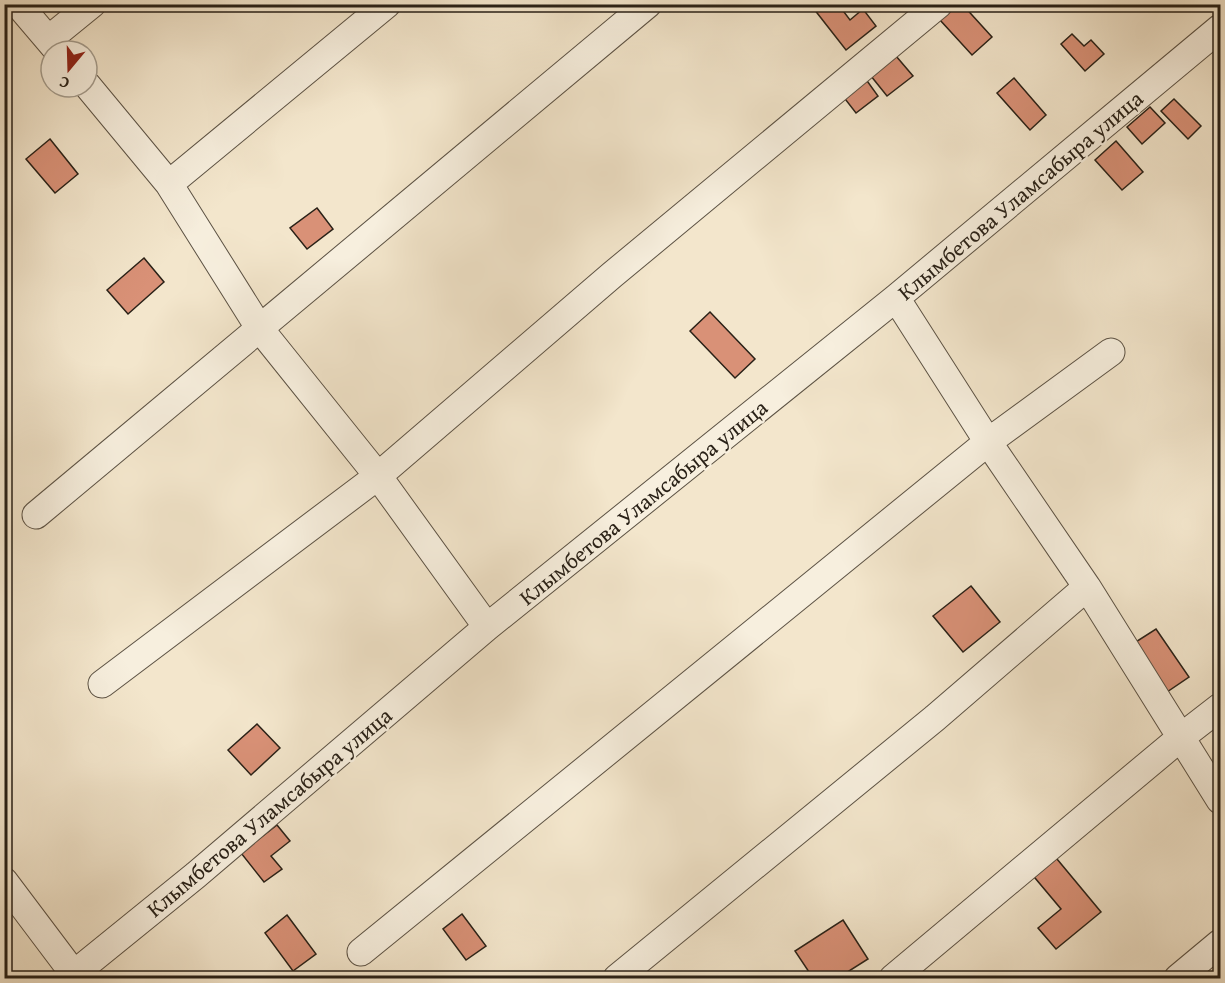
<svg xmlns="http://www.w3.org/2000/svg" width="1225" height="983" viewBox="0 0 1225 983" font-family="'Gentium Book Plus',serif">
  <rect width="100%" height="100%" fill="#f3e6cc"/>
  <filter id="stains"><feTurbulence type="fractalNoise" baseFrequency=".00333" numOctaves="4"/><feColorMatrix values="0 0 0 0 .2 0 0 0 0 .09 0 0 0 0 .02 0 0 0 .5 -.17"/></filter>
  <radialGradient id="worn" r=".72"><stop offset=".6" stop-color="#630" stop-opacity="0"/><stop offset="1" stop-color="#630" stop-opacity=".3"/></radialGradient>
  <!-- building -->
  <path fill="#d99177" stroke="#292117" stroke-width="1.5" d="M820 4H838L850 20 863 9 876 26 846 50 814 9Z
    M958 4H962L992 37 972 55 940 20Z
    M1072 34 1084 46 1091 40 1104 54 1085 71 1061 44Z
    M896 56 913 76 887 96 871 76Z
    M865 78 878 96 856 113 842 95Z
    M1014 78 1046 115 1030 130 997 93Z
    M1174 99 1201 126 1188 139 1161 111Z
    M1150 107 1165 123 1142 144 1127 127Z
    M50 139 78 174 55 193 26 159Z
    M1116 141 1143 172 1122 190 1095 160Z
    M317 208 333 229 307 249 290 228Z
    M144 258 164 282 128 314 107 290Z
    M710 312 755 359 735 378 690 331Z
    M971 586 1000 622 963 652 933 616Z
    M1156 629 1189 677 1164 694 1131 645Z
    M257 724 280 748 251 775 228 750Z
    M277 825 290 841 271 856 282 869 264 882 241 853Z
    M1052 853 1101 912 1056 949 1038 928 1061 909 1030 872Z
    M462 914 486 946 466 960 443 929Z
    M287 915 316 954 293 971 265 933Z
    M843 920 868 959 838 978H813L795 951Z"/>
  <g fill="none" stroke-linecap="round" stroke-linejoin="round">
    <!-- minor casing -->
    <g stroke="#5c5244" stroke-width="29">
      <path id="minor" d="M18 4 58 51
        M49 39 92 4
        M87 85 169 184 260 329 378 476 487 627
        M169 184 387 4
        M896 298 988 442 1087 587 1220 800
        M36 515 648 4
        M102 684 378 476 612 275 939 4
        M4 881 77 978
        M361 952 988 442 1111 352
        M69 978 196 875 487 627 896 298 1220 28
        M617 978 935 718 1087 587
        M893 978 1180 738 1220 707
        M1178 978 1220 943"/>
    </g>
    <!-- minor -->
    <use href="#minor" stroke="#f7efde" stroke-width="27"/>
  </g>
  <g text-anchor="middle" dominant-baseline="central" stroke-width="4.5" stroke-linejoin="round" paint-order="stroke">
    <!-- street labels -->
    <g font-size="22" fill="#292117" stroke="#f7efde">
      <text transform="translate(1020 195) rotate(-40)">Клымбетова Уламсабыра улица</text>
      <text transform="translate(643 502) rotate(-39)">Клымбетова Уламсабыра улица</text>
      <text transform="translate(269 812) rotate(-40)">Клымбетова Уламсабыра улица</text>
    </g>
  </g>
  <!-- margin -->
  <rect width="1225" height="983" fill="none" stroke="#f3e6cc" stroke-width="24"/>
  <rect x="6" y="6" width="1213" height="971" fill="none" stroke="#292117" stroke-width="3"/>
  <rect x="12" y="12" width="1201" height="959" fill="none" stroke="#292117" stroke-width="1.5"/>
  <!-- north arrow -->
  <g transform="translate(69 69) rotate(199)"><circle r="28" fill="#f7efde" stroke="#a59d8e" stroke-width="1.5"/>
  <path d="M0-4.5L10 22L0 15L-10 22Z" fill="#8f2418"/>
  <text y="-9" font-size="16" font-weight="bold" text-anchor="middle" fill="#292117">С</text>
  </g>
  <rect width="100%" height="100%" filter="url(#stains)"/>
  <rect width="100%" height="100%" fill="url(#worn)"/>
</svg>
